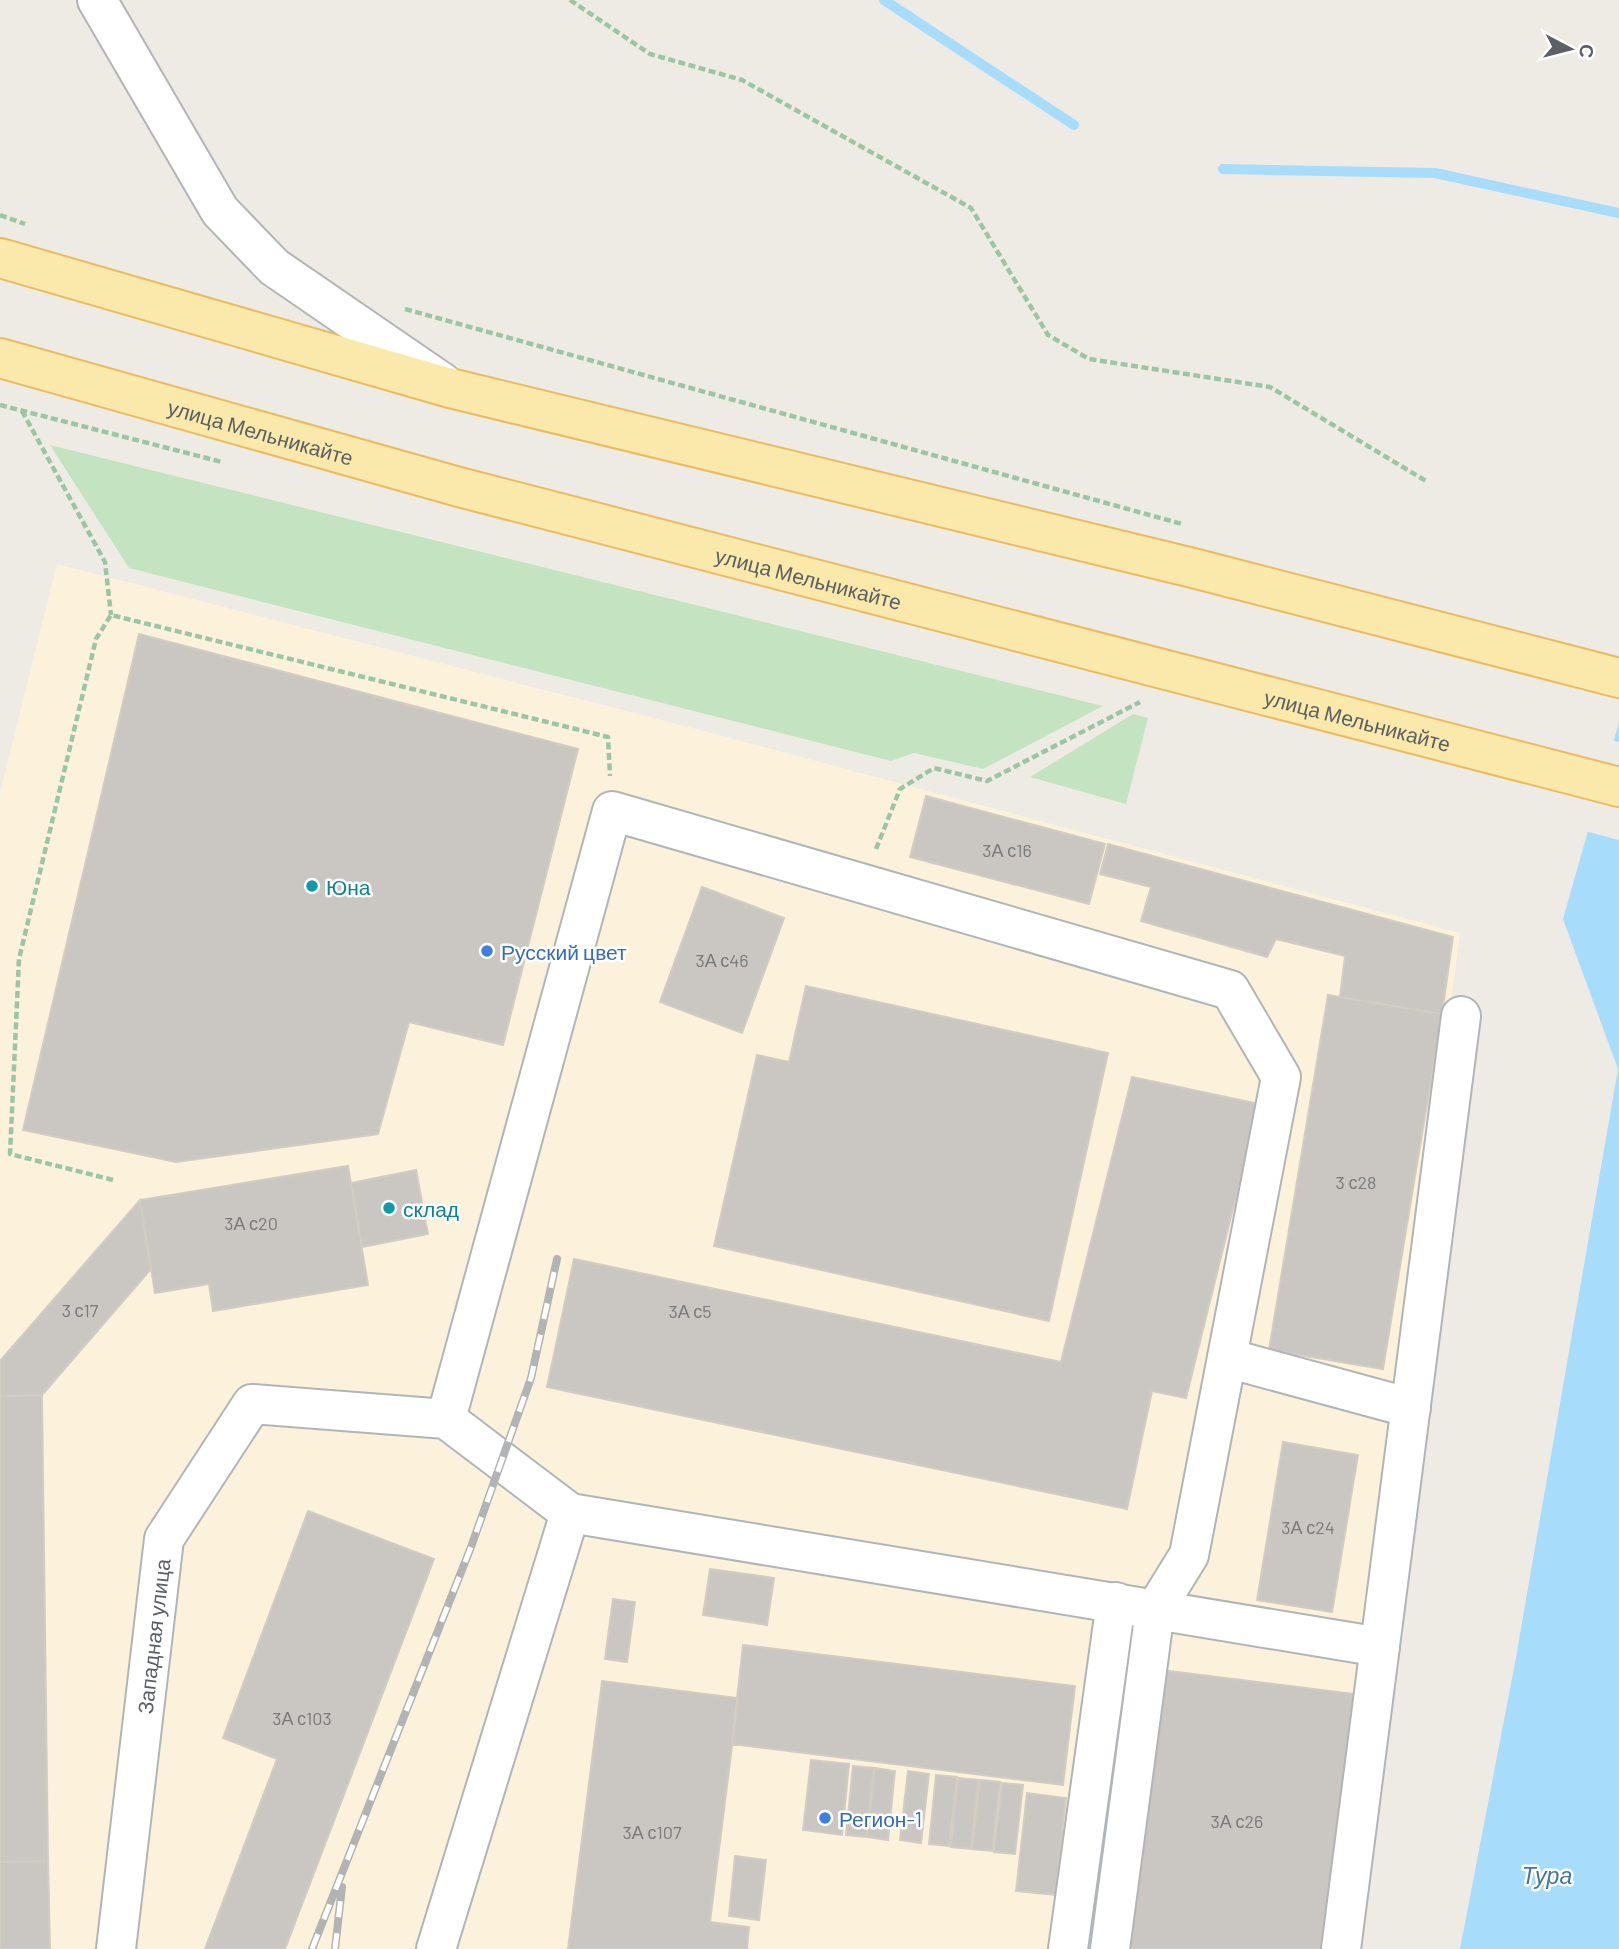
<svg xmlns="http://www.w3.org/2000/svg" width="1619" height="1949" viewBox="0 0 1619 1949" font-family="Barlow,sans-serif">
  <rect width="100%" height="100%" fill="#eeebe4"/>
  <!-- commercial -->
  <path fill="#fcf2db" d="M57 564 700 730 1460 933 1328 1949H0V793Z"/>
  <!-- green -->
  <path fill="#c4e4c1" d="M50 445 1103 706 983 769 914 753 891 761 129 568Z
    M1133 714 1148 718 1126 804 1030 777Z"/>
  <!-- water -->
  <path fill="#a7dcfb" d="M1619 722V1949H1460L1515 1663 1618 1069 1563 919Z"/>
  <!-- pier -->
  <path fill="#eeebe4" d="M1610 740 1619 742V840L1585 831Z"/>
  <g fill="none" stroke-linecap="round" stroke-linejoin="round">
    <!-- stream -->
    <path stroke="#a7dcfb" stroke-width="10" d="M884 0 1074 125
      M1223 169 1435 173 1619 213"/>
  </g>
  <!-- building -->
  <path fill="#cac6c1" stroke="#d2ccc3" stroke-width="2" d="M139 634 578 749 503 1045 409 1022 378 1134 176 1162 23 1130Z
    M926 796 1105 844 1089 904 910 857Z
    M1108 844 1453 937 1442 1014 1340 997 1345 956 1276 939 1267 957 1141 921 1151 887 1100 874Z
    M702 887 784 918 742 1033 660 1002Z
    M806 986 1108 1053 1049 1321 714 1246 757 1055 789 1062Z
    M1328 995 1442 1014 1383 1369 1269 1350Z
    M1132 1077 1259 1104 1186 1398 1152 1391 1127 1509 547 1387 574 1259 1061 1362Z
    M348 1166 368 1285 213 1311 209 1284 155 1293 140 1200Z
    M416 1170 428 1234 362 1247 351 1183Z
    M140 1200 151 1269 42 1395 0 1396V1361Z
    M42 1395 48 1861 0 1862V1396Z
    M1283 1442 1358 1455 1332 1612 1257 1600Z
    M308 1511 434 1559 285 1949H205L277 1759 223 1738Z
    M710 1569 774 1578 767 1625 703 1615Z
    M613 1599 635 1602 627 1662 605 1659Z
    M743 1645 1075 1686 1063 1785 732 1744Z
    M1153 1669 1355 1694 1323 1949H1119Z
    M602 1681 738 1698 710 1922 749 1927 747 1949H568Z
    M811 1760 849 1764 842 1835 803 1830Z
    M853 1766 874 1768 866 1837 846 1835Z
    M875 1768 895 1771 888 1840 867 1837Z
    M908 1771 929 1774 921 1843 900 1840Z
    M936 1775 957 1777 949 1846 929 1844Z
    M958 1778 978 1780 971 1849 951 1847Z
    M980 1780 1000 1782 992 1851 972 1849Z
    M1002 1783 1023 1785 1015 1854 994 1852Z
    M1027 1793 1066 1798 1055 1895 1016 1891Z
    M735 1856 766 1860 759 1920 729 1916Z
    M48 1861 50 1949H0V1862Z"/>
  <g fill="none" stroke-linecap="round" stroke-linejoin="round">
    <!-- minor casing -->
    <g stroke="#b1b5b8" stroke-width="42">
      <g id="minor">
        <path d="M97 0 220 211 274 267 443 383"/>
        <path d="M1227 1358 1411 1408"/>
        <path d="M446 1419 612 811 1230 990 1281 1077 1189 1555 1155 1610 1110 1949"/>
        <path id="s1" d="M116 1949 164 1539 252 1404 446 1419 570 1513"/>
        <path d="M436 1949 570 1513 1380 1647"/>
        <path d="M1068 1949 1116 1602"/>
        <path d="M1341 1949 1461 1016"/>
      </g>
    </g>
    <!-- major casing -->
    <g stroke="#ebbb60" stroke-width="42">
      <g id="major">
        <path d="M0 258 450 388 1193 568 1619 678"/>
        <path id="s2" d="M0 358 459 487 1619 787"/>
      </g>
    </g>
    <!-- path -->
    <path stroke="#9bc5a4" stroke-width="4.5" stroke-dasharray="7 3.5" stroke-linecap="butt" d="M570 0 650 54 742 80 971 208 1048 335 1089 359 1270 387 1426 481
      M0 215 25 224
      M405 309 1182 524
      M0 405 222 462
      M22 411 105 562 111 615
      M876 849 900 789 934 768 987 781 1140 702
      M113 1180 10 1154 19 959 96 639 111 615 608 737 610 776"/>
    <!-- minor -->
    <use href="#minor" stroke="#fff" stroke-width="38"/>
    <!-- major -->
    <use href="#major" stroke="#fbe9ab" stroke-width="38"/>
    <!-- rail casing -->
    <g stroke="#b2b3b4" stroke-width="8">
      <path id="rail" d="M312 1949 471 1547 531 1378 557 1259
        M335 1949 342 1887"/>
    </g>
    <!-- rail -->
    <use href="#rail" stroke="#fff" stroke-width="5" stroke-dasharray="16" stroke-linecap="butt"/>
  </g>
  <!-- markers -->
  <g fill="#0f9aa8" stroke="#fff" stroke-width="2.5">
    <circle cx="312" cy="886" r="7"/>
    <circle cx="389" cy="1208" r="7"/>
  </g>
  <g fill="#3f7fe0" stroke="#fff" stroke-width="2.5">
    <circle cx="487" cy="951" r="7"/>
    <circle cx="825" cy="1818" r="7"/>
  </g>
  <g text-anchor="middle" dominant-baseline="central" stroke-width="5" stroke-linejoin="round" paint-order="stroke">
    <!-- number labels -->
    <g font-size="18" fill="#787a7b">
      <text x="1007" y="850">3А с16</text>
      <text x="722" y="960">3А с46</text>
      <text x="1356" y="1182">3 с28</text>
      <text x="251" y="1223">3А с20</text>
      <text x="80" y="1310">3 с17</text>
      <text x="690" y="1311">3А с5</text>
      <text x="1308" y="1527">3А с24</text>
      <text x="302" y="1718">3А с103</text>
      <text x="1237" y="1821">3А с26</text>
      <text x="652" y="1832">3А с107</text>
    </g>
    <!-- street labels -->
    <g font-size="21" fill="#5c6064" stroke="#fff">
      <text stroke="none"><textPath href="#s2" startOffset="271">улица Мельникайте</textPath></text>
      <text stroke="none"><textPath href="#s2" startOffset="838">улица Мельникайте</textPath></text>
      <text stroke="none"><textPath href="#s2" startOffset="1405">улица Мельникайте</textPath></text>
      <text stroke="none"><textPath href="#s1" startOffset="315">Западная улица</textPath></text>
    </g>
    <!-- culture labels -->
    <g font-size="21" fill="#0d838f" stroke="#fff" text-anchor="start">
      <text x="326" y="886">Юна</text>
      <text x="403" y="1208">склад</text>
    </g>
    <!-- shop labels -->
    <g font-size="21" fill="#366cbe" stroke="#fff" text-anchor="start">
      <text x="501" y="951">Русский цвет</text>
      <text x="839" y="1818">Регион-1</text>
    </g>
    <!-- water labels -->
    <g font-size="23" font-style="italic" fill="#4178a4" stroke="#fff">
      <text x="1547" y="1875">Тура</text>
    </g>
  </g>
  <!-- north arrow -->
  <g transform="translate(1570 49) rotate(97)" stroke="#ffffff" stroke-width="5" paint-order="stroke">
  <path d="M0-5L12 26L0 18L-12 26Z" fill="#5c6064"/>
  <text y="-10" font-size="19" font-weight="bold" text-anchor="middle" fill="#5c6064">С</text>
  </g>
</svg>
